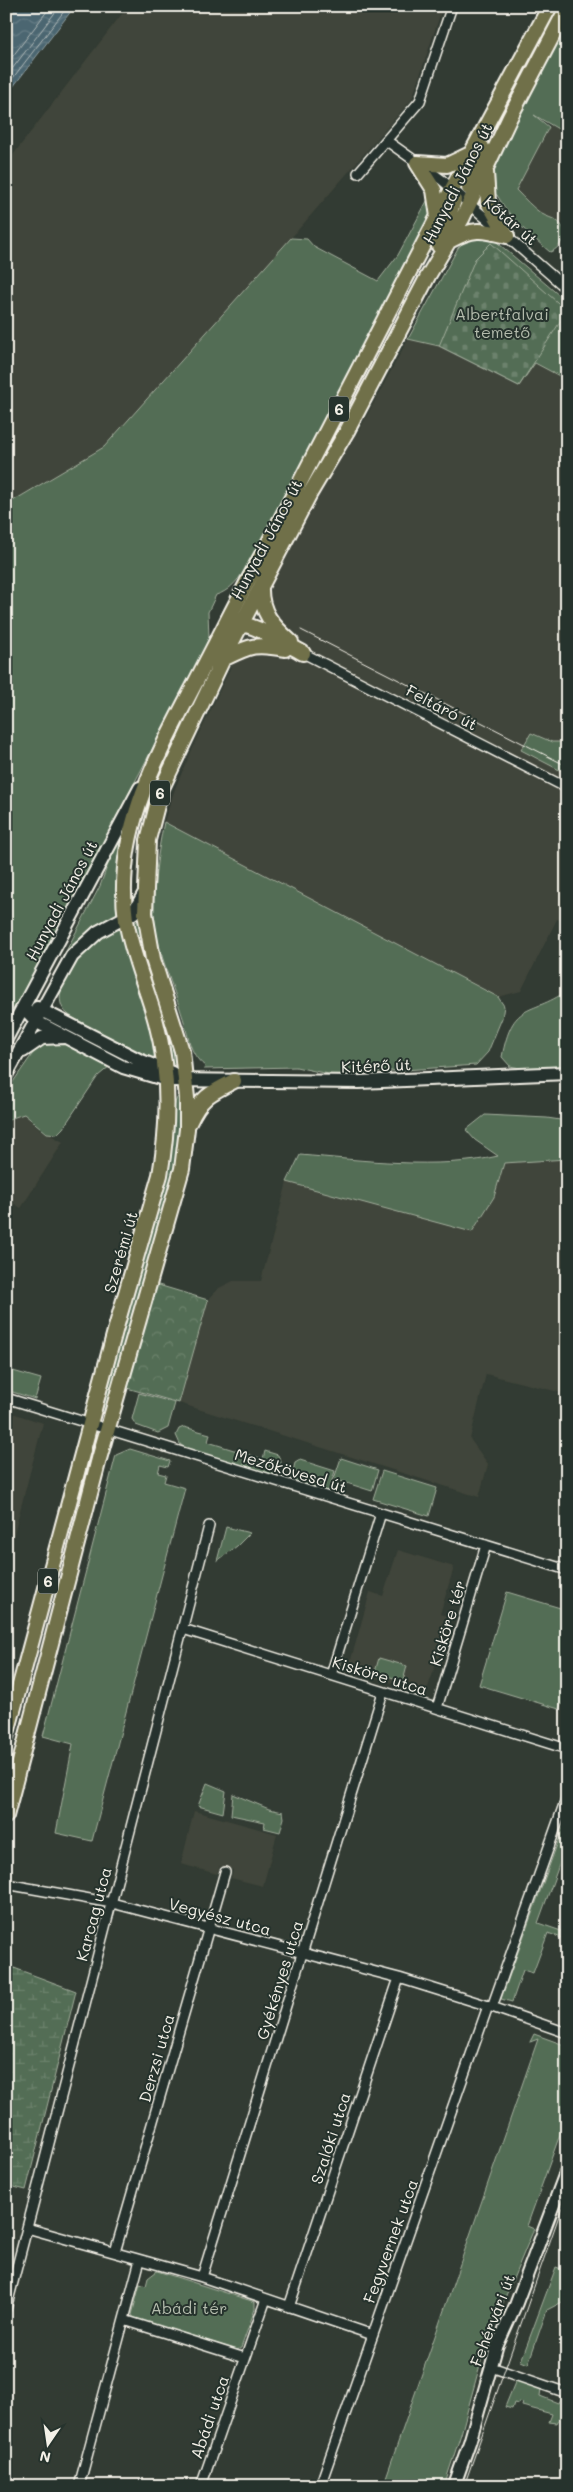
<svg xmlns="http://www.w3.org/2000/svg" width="573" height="2492" viewBox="0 0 573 2492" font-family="Mali,sans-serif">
  <defs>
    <pattern id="forest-crowns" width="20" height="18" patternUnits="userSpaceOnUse" patternTransform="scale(1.25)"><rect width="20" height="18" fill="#536d54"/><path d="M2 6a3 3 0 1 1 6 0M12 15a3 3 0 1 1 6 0" fill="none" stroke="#6c826d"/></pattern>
    <pattern id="wetland-marsh" width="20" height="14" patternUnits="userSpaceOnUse" patternTransform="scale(1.25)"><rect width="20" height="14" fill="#536d54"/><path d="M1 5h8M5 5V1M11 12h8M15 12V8" fill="none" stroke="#6c826d"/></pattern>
    <pattern id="cemetery-stones" width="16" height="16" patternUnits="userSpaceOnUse" patternTransform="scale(1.25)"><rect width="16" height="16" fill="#536d54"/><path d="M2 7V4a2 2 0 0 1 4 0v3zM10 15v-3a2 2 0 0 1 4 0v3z" fill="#6c826d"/></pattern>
    <pattern id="water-waves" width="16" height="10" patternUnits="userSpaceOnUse" patternTransform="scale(1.25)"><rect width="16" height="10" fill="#4b6671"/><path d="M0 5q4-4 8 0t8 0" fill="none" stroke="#667c85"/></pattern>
  </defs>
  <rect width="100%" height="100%" fill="#323b33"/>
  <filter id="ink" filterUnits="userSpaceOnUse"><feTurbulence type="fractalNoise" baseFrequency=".02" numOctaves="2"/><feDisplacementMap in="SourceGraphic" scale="10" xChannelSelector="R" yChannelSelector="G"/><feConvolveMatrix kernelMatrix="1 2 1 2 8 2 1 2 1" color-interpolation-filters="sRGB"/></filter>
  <g filter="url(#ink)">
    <!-- built -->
    <path fill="#40453a" d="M128 6H443L412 99 291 238 104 447 6 505V164Z
      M550 125 567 134V225L543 215 515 190Z
      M408 339 439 346 519 386 535 363 567 380V742H552L531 733 521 750 567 774V924L557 919 521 991 498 997 164 822 176 786 190 754 270 583 324 479 358 432Z
      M24 1114 40 1129 63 1142 21 1208 15 1204 6 1216V1122L12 1118Z
      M567 1159V1394L486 1374 470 1439 488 1464 479 1497 179 1403 208 1300 219 1288 233 1281H261L287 1182 472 1232 494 1197 504 1163Z
      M6 1411 43 1423 6 1564Z
      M398 1550 454 1567 440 1614 452 1618 426 1693 348 1670 370 1592 383 1596Z
      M194 1811 277 1834 263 1886 231 1878 233 1870 220 1866 217 1874 181 1864Z"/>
    <!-- green -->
    <path fill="#536d54" stroke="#a4af9e" d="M567 18V134L534 115 549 127 516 190C524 198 533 208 542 214 547 217 553 218 557 221 571 230 562 248 550 252 529 234 510 219 497 195H490L491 174Z
      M427 201 432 205 430 214 264 535C253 555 239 589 216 595L208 612 209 638 199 660 6 1027V505L104 447 291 238 307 239 314 247 378 281 398 255Z
      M467 237 492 238 567 302V380L535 363 519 386 439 346 408 339 458 248Z
      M531 733 552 742H567V774L521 750Z
      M164 822 498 997 504 1006 502 1018 488 1052 476 1065 333 1075 296 1067 204 1069 205 1066C188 1053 189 1035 182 1015 173 985 159 956 155 924 151 896 158 850 164 822Z
      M124 832 120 913 94 926 75 943 39 1003 100 886 111 856Z
      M138 920 173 1036 176 1065 171 1063 133 924Z
      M121 928C131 971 147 1011 157 1054L152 1058 134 1051 72 1017C41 999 79 956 97 941 104 935 112 931 121 928Z
      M567 991V1066L525 1069 510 1066 502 1057C513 1000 528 1017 567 991Z
      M56 1039 110 1066 98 1076 63 1128 57 1134 47 1133 24 1114 12 1118 6 1122V1092L38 1046Z
      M180 1094C182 1116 180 1141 175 1162 169 1191 113 1406 102 1413L100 1412C122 1328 148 1245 169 1161 173 1145 169 1104 180 1094Z
      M485 1115 547 1118 567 1121V1159L504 1163 494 1197 472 1232 287 1182 300 1155C361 1160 439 1170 498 1156L475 1140 466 1130Z
      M6 1369 41 1379 35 1399 6 1390Z
      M139 1393 175 1403 168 1428 158 1433 136 1425 132 1419Z
      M184 1427 210 1434 208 1442 263 1459 265 1451 278 1455 281 1462 278 1471 272 1475 185 1448 180 1444 176 1435 179 1429Z
      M130 1449 170 1461 168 1467 160 1465 158 1473 166 1475 164 1482 185 1488 92 1841 56 1833 73 1744 43 1736 116 1455Z
      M341 1458 378 1470 372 1491 334 1479Z
      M300 1460 335 1471 328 1493 293 1482 291 1479 295 1463Z
      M382 1471 437 1488 429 1516 373 1499Z
      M226 1527 250 1533 237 1546 217 1561Z
      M507 1592 567 1610V1706L561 1704 559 1709 479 1685Z
      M379 1658 407 1666 403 1681 375 1672Z
      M207 1783 226 1791 223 1813 198 1806Z
      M233 1794 269 1809 283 1812 284 1818 280 1832 264 1828 265 1822 231 1815Z
      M567 1817V1843L538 1923 567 1933V1940L548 1933 533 1973 523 1970 512 2002 501 1999Z
      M534 2034 567 2046V2115L527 2226 534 2229 486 2343 461 2434 444 2486H383L538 2039 530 2042Z
      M556 2267 567 2271 566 2300 547 2310 528 2364 521 2361Z
      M157 2271 255 2302V2309L241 2348 237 2350 134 2318 132 2315 140 2284 146 2286 148 2278Z
      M516 2380 541 2389 540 2396 558 2403 561 2397 565 2398 567 2404 557 2423 549 2422 552 2414 522 2406 523 2403 519 2402 518 2404 514 2403 512 2409 505 2407Z"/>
    <!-- forest -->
    <path fill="url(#forest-crowns)" stroke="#a4af9e" d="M155 1284 208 1300 179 1403 127 1388Z"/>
    <!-- wetland -->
    <path fill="url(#wetland-marsh)" stroke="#a4af9e" d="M6 1965 76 1991 26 2190 6 2185Z"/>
    <!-- cemetery -->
    <path fill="url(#cemetery-stones)" stroke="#a4af9e" d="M491 243 567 311 519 386 439 346 475 259Z"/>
    <!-- water -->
    <path fill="url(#water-waves)" stroke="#8f9ea1" d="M6 6H75L6 96Z"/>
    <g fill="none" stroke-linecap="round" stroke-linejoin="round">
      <!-- shore -->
      <path stroke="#b0b9b8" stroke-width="1" d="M6 65 51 6
        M6 77 60 6
        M6 87 68 6"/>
      <!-- minor casing -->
      <g stroke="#f4f1e8" stroke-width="12">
        <path id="minor" d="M387 141 442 180 567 289
          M358 173 420 101 452 6
          M303 653 567 788
          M6 1398 567 1570
          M183 1629 567 1749
          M331 1675 381 1513
          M437 1708 486 1545
          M6 1884 112 1903 399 1978 492 2007 567 2033
          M492 2007 567 1796
          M27 2228 202 2277 373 2335
          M115 2252 225 1872
          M202 2277 383 1692
          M289 2307 399 1978
          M6 2309 209 1526
          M124 2320 245 2358
          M491 2367 567 2393
          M79 2486 140 2260
          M201 2486 266 2299
          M320 2486 488 2006"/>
      </g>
      <!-- tertiary casing -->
      <g stroke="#f4f1e8" stroke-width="15">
        <path id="tertiary" d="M454 2486 470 2441 497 2346 516 2304 567 2169"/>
      </g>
      <!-- secondary casing -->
      <g stroke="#f4f1e8" stroke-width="16">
        <path id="secondary" d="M24 1008 37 1022 123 1067 167 1080 359 1082 567 1073
          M37 1008 139 1060 172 1073
          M6 1039 140 788
          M23 1051 42 1038 64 1037
          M6 1075 72 956 98 932 133 913 144 894"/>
      </g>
      <!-- primary casing -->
      <g stroke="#f4f1e8" stroke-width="18">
        <path id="primary" d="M417 163 434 190 438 217
          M417 163 447 165 470 154
          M486 172 488 202 507 236
          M469 188 482 147
          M449 241C473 228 481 229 507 236
          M439 246 454 200
          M261 587C260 612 273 626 291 642
          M233 623C252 622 284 643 303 653
          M223 659C250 646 254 643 285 649
          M189 1123C200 1098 210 1093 234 1081
          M6 1737 115 1331 160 1175C169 1124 170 1073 156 1022 147 988 132 956 126 920 113 827 162 748 203 668 225 626 245 585 268 544L452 189 550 6
          M6 1816 99 1459 182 1169 187 1129V1098L182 1051 153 959 145 913 148 840 161 790 223 659 309 495 347 431 428 276 462 219 510 117 567 8"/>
      </g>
      <!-- minor -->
      <use href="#minor" stroke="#26332d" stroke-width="9"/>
      <!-- tertiary -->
      <use href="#tertiary" stroke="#26332d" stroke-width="11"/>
      <!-- secondary -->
      <use href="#secondary" stroke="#26332d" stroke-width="12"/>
      <!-- primary -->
      <use href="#primary" stroke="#70704a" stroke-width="14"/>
      <!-- tram -->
      <path stroke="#f4f1e8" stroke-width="1" d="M301 630 567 766
        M464 2486 567 2193"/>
    </g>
  </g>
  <g text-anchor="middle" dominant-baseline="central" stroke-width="4" stroke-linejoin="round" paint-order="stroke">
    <!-- shield labels -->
    <g fill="#26332d" stroke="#b6b8b0" stroke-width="1">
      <rect x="329" y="396.5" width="20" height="25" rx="4"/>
      <rect x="150" y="780.5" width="20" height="25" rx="4"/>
      <rect x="38" y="1568.5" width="20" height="25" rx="4"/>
    </g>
    <g font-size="15" font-weight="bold" fill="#f4f1e8">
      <text x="339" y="409">6</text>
      <text x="160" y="793">6</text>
      <text x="48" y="1581">6</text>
    </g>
    <!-- street labels -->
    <g font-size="16" fill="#f4f1e8" stroke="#26332d">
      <text transform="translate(457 183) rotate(-63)">Hunyadi János út</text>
      <text transform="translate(511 220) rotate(41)">Kőtár út</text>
      <text transform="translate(266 539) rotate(-62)">Hunyadi János út</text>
      <text transform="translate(442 707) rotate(28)">Feltáró út</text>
      <text transform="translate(61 900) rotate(-62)">Hunyadi János út</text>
      <text transform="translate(376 1065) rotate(-2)">Kitérő út</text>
      <text transform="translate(120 1252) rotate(-74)">Szerémi út</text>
      <text transform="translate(291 1470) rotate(17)">Mezőkövesd út</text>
      <text transform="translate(447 1623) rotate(-73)">Kisköre tér</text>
      <text transform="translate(380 1675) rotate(17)">Kisköre utca</text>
      <text transform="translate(93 1914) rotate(-75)">Karcag utca</text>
      <text transform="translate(220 1916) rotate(15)">Vegyész utca</text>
      <text transform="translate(279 1980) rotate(-73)">Gyékényes utca</text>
      <text transform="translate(156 2058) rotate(-74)">Derzsi utca</text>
      <text transform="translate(330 2138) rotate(-72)">Szalóki utca</text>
      <text transform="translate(390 2241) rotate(-70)">Fegyvernek utca</text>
      <text transform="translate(492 2320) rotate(-69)">Fehérvári út</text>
      <text transform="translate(209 2417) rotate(-71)">Abádi utca</text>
    </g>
    <!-- park labels -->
    <g font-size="16" fill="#b4bcad" stroke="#26332d">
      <text x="502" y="313">Albertfalvai<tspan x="502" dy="18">temető</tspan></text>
      <text x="189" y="2307">Abádi tér</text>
    </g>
  </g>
  <!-- margin -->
  <rect width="573" height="2492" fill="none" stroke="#26332d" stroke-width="25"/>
  <rect x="12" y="12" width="548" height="2467" fill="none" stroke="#f4f1e8" stroke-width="2" filter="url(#ink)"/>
  <!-- north arrow -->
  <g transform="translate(48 2444) rotate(193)" stroke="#26332d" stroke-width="4" paint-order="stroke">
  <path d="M0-4L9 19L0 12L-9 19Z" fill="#f4f1e8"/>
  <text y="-8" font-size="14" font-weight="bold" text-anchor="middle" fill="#f4f1e8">N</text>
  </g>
</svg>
